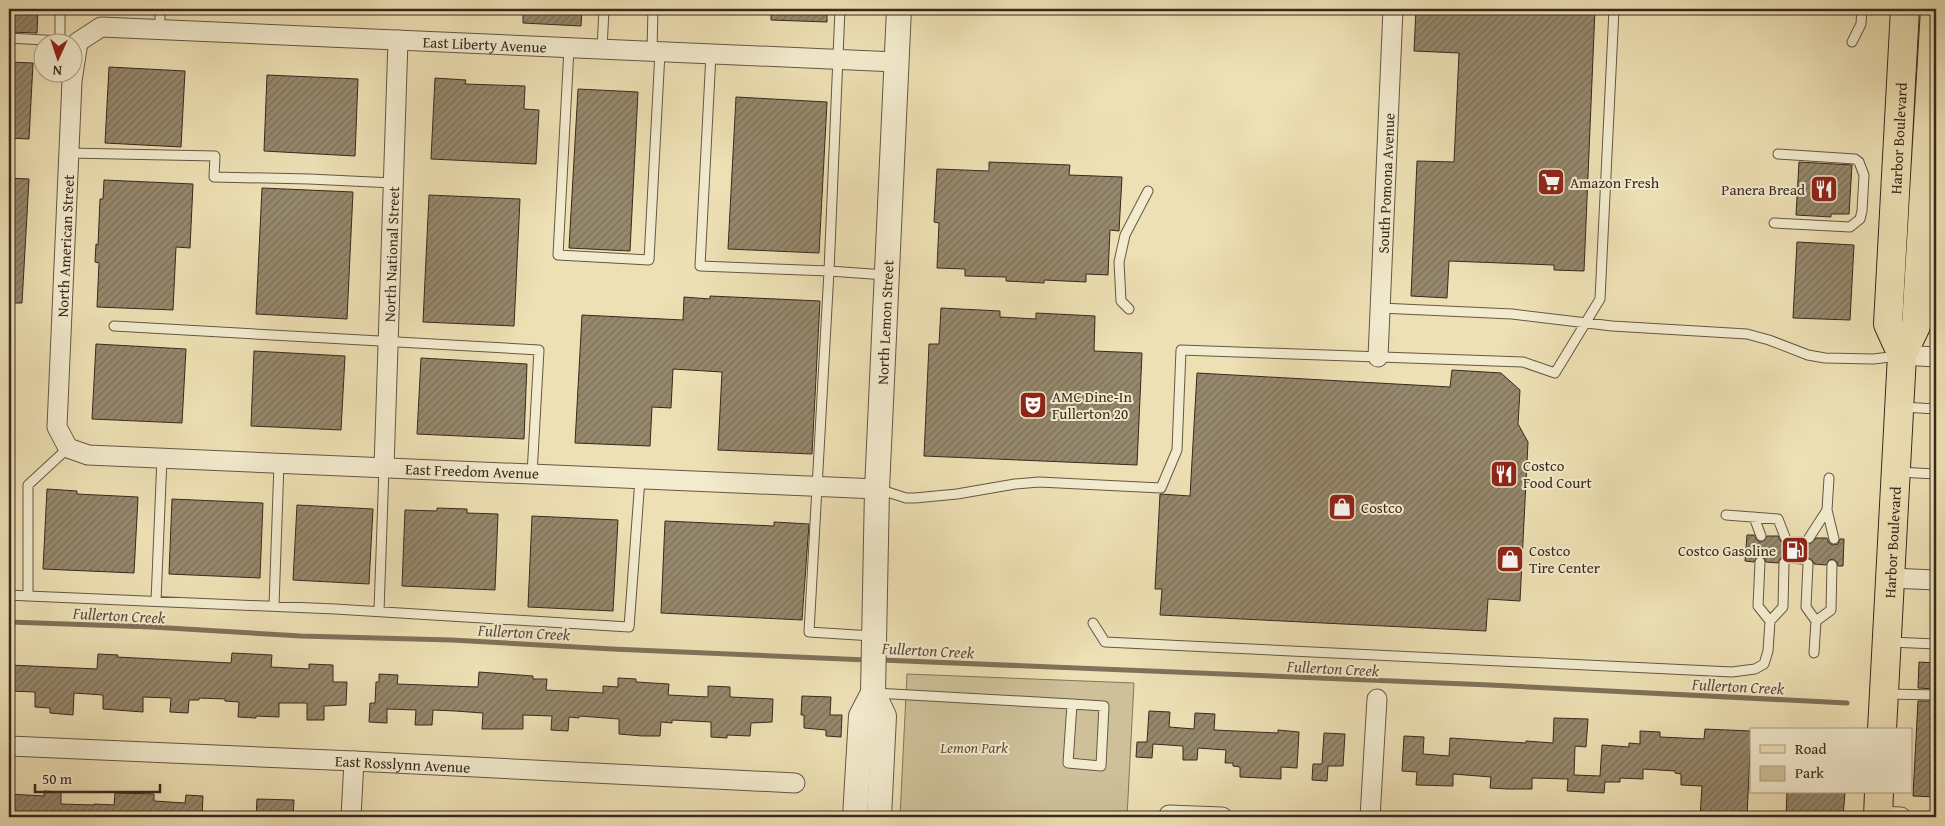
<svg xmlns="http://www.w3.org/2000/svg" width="1945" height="826" viewBox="0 0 1945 826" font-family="'Gentium Book Plus',serif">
  <defs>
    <pattern id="building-hatch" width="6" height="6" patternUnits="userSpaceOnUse" patternTransform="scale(1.25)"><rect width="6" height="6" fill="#96886c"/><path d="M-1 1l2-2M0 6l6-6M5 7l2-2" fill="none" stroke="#7b6f58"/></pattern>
  </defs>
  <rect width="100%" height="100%" fill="#ede0b4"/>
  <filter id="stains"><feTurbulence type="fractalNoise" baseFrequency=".004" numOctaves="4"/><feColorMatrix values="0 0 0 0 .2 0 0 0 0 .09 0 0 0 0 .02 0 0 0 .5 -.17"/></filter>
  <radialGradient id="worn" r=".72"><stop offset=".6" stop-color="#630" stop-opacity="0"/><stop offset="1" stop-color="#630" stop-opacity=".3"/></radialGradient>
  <!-- park -->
  <path fill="#cec19a" stroke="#83755c" d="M907 674 1134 683 1127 817H900Z"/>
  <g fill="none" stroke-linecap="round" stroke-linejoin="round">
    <!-- stream -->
    <path stroke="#7f7259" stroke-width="5" d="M9 622 152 627 301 636 452 640 612 649 867 660
      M881 660 1490 685 1847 703"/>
  </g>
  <!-- building -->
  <path fill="url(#building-hatch)" stroke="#38291d" d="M9 9H38L37 33 9 32Z
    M523 9H582L581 26 523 23Z
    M771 9H827V22L771 20Z
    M1416 9H1595L1584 271 1554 270V265L1449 261 1447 298 1411 296 1417 161 1454 162 1459 53 1414 51Z
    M9 62 33 63 29 139 9 138Z
    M109 67 185 71 181 147 105 143Z
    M267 75 358 79 355 156 264 151Z
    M435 78 466 80 465 84 525 86 524 109 539 110 536 164 431 159Z
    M578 89 638 92 630 251 569 248Z
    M736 97 827 102 819 253 728 249Z
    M989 162 1070 165 1069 175 1122 177 1119 231 1110 230 1108 275 1086 274V282L1044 280V283L1006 281V277L965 276V269L937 268 939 223 934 222 937 169 989 171Z
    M1799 162 1852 165 1849 214H1831V217L1796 215Z
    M9 178 29 179 22 303H9Z
    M104 180 193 184 190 248 176 247 173 310 97 307 99 263 95 262 96 244 98 245 100 199H103Z
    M262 188 353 192 347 319 256 314Z
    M429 195 520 199 514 326 423 322Z
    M1797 242 1854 245 1850 320 1793 318Z
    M710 296 820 301 812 454 718 450 722 372 673 369 671 408 652 407 650 446 575 443 582 315 683 320 684 297 710 299Z
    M941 308 1000 311V317L1036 319V313L1095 316 1094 351 1142 353 1137 465 924 456 929 344H939Z
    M96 344 186 349 182 423 92 419Z
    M254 351 345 356 341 430 251 426Z
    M421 358 527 364 524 439 417 434Z
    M1452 370 1501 373 1520 390 1518 424 1528 442 1520 601 1488 599 1486 631 1160 615 1162 589H1155L1160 494 1190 496 1197 373 1450 387Z
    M47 489 77 491V494L138 497 134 573 43 569Z
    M172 499 263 503 260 578 169 574Z
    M297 505 373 509 369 584 293 580Z
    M437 508 467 509V513L498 514 495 590 402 586 405 510 437 511Z
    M532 516 618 520 613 611 528 607Z
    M665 521 774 526V522L809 524 802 620 661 613Z
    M1747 535H1754L1757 540 1760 542 1765 540 1767 536H1778L1781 542 1785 543 1790 541 1791 537H1803L1805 543 1809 544 1816 538H1827L1829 543 1833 545 1838 544 1840 539H1844L1843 566H1838L1837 562 1833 559 1829 560 1826 565 1814 564 1813 561 1809 558 1805 559 1802 564 1790 563 1789 560 1785 557 1781 558 1778 563 1766 562 1765 559 1761 556 1757 557 1754 562 1745 561Z
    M232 653 272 655 271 667 309 669V664L333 665V682H347L346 705 324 706V720H307V703H279V717L256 716V718L238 717 239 702 225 701V699L199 698V700H189L188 713 170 712 171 698 143 697V712L103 709V695L74 693 73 715 50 713V708L35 707V692L9 691V665L97 669 98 654 118 655 117 657 231 663Z
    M1919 662 1936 663V689L1918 688Z
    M479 672 533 676V679H547L546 690 603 693V686L618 687V678L636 679V682L669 684 668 695 708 697V686L730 687V697L773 699 772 722 751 723 750 736 727 735V738L711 737V722L672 720V723L661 722 660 736H642L619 734V719L579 716V718L569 717 568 731 551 730 552 716 523 715V729H482L483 713 455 711 433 710 432 725H415L416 710 387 709V723L369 722 370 703H375L376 682H379V674L398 675 397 684 478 687Z
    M802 696 831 697 830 715H842L841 737 826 736V730L804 728V715H801Z
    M1918 701H1936V797L1913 796Z
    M1149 711 1170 712 1169 727 1194 729 1195 713 1215 714 1214 730 1278 733V730L1299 732 1297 768 1281 767V779L1240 777V767L1233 766V763H1225L1226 750 1198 748 1197 760H1183V746L1153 744 1152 758 1136 757 1137 742H1147Z
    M1554 718 1588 719 1586 747 1575 746 1574 775 1600 776 1602 745 1629 747V743L1640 744V731L1660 732V737L1704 739 1705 729 1751 731 1747 817H1700L1702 786 1681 785V774L1675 773V771L1643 769V779L1620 778V782H1605L1604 793 1567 791 1568 779 1532 778V789H1507L1490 788 1491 777 1453 774V786L1416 785 1417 772 1402 771 1404 736 1424 737 1423 754 1449 756 1450 738 1526 743V741L1553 743Z
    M1324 733 1345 734 1343 766H1328L1327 781 1312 780 1313 764H1322Z
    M44 791 61 792V804L94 805V804L114 805 115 793 154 794V801L185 803 186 795 203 796 202 817H10L9 794 44 796Z
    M1787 792H1845L1843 817H1786Z
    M257 799 294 800 293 817H256Z"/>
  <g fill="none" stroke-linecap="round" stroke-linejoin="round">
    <!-- service casing -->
    <g stroke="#655743" stroke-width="11">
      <path id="service" d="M60 9V40
        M840 9 829 271 886 275
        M160 30V9
        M9 38 78 42
        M1852 42 1861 24 1862 9
        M569 48 558 255 649 260 660 52
        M602 49 604 9
        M652 51 653 9
        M711 54 700 266 829 271 809 632 873 636
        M69 153 215 156 214 177 309 179 393 183
        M1774 223 1850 227 1860 219 1862 211 1864 175 1859 162 1855 159 1778 154
        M1380 308 1512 314 1612 326 1747 334 1769 340 1808 355 1825 358 1873 359 1899 356
        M1129 309 1121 301 1119 262 1125 235 1148 191
        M114 326 539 350 532 474
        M1902 407 1936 409
        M68 448 28 485V596L335 609 629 627 640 479
        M1898 472 1936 474
        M1829 478 1827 510 1834 539
        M878 489 906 498H915L957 494 1015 484 1039 482 1161 488 1177 450 1181 350 1523 362 1555 373 1600 299 1614 9
        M1726 515 1778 519 1785 537
        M1754 517 1761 536
        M1809 538 1827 510
        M1760 562 1758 606 1770 621
        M1808 564 1806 607 1816 621
        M9 595 28 596
        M156 601 162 458
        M274 606 279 463
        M379 611 384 468
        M1093 623 1105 642 1732 672 1755 669 1764 664 1768 651 1770 621 1783 607 1784 563
        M1890 642 1936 644
        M1814 653 1816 621 1831 610 1832 565
        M875 693 1072 704 1068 763 1101 766 1104 706 1072 704
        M1887 694 1936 695"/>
    </g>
    <!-- minor casing -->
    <g stroke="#655743" stroke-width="21">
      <g id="minor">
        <path d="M1902 355 1936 357"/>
        <path id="s1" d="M1378 357 1393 9"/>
        <path id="s2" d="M384 468 398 40"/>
        <path id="s3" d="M877 489 88 455 68 448 57 427 72 81 78 42 101 27 896 62"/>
        <path d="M1890 578 1936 580"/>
        <path id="s4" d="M9 746 354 761 795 783"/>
        <path d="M1169 815 1222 817"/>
        <path d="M1878 816 1901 817"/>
        <path d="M351 817 354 761"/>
        <path d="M1370 817 1377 699"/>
      </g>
    </g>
    <!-- tertiary casing -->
    <g stroke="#655743" stroke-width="26">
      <g id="tertiary">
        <path d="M873 693 884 716 879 817"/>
        <path id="s5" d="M855 817 861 716 873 693 877 489 899 9"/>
      </g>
    </g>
    <!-- primary casing -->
    <g stroke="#38291d" stroke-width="30">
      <g id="primary">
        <path id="s6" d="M1902 355 1888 324 1905 9"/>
        <path id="s7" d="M1882 730 1902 355 1916 326 1935 9"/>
        <path d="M1878 817 1879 792"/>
      </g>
    </g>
    <!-- service -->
    <use href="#service" stroke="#f3ebce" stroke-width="9"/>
    <!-- minor -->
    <use href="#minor" stroke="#f3ebce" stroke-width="19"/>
    <!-- tertiary -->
    <use href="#tertiary" stroke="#f3ebce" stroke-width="24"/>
    <!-- primary -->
    <use href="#primary" stroke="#ede0b4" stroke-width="28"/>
  </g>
  <!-- icons -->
  <defs>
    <g id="supermarket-square" transform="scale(1.4375)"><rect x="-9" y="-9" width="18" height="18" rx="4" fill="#8f2418" stroke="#f3ebce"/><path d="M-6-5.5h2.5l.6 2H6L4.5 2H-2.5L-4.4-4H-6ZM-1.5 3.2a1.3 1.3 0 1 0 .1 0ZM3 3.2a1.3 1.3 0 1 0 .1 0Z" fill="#fff"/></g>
    <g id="restaurant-square" transform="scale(1.4375)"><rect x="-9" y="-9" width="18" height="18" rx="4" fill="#8f2418" stroke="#f3ebce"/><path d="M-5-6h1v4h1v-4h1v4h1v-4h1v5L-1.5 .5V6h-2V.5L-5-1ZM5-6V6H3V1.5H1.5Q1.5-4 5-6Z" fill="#fff"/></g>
    <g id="theatre-square" transform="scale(1.4375)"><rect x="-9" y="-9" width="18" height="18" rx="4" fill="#8f2418" stroke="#f3ebce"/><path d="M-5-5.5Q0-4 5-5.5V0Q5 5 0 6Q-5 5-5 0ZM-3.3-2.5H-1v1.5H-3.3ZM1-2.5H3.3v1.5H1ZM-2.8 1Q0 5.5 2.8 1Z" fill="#fff"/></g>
    <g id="shop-square" transform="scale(1.4375)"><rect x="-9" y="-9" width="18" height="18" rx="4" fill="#8f2418" stroke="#f3ebce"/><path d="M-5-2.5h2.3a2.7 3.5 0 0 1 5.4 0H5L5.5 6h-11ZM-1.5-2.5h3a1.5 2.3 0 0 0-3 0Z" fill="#fff"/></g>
    <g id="fuel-square" transform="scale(1.4375)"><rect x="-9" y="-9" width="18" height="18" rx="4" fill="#8f2418" stroke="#f3ebce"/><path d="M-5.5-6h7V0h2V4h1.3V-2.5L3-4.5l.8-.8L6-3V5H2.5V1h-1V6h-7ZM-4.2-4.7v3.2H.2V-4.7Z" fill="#fff"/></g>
  </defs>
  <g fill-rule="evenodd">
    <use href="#supermarket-square" x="1551" y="182"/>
    <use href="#restaurant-square" x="1824" y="189"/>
    <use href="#theatre-square" x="1033" y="405"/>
    <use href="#restaurant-square" x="1504" y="474"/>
    <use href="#shop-square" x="1342" y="507"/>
    <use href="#fuel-square" x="1795" y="550"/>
    <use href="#shop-square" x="1510" y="559"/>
  </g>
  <g text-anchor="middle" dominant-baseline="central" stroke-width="4" stroke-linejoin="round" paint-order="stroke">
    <!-- street labels -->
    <g font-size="15" fill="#38291d" stroke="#f3ebce">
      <text stroke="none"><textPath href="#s3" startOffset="1632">East Liberty Avenue</textPath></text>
      <text stroke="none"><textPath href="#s6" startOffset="220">Harbor Boulevard</textPath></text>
      <text stroke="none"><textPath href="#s1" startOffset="174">South Pomona Avenue</textPath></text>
      <text stroke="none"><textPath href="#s3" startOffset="1016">North American Street</textPath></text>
      <text stroke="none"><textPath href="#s2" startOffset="214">North National Street</textPath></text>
      <text stroke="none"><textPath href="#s5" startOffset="498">North Lemon Street</textPath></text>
      <text transform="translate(472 471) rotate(2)">East Freedom Avenue</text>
      <text stroke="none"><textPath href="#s7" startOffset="188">Harbor Boulevard</textPath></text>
      <text stroke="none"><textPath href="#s4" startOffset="394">East Rosslynn Avenue</textPath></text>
    </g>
    <!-- poi labels -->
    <g font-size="15" fill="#38291d" stroke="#f3ebce" text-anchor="start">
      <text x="1570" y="182">Amazon Fresh</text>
      <text x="1805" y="189" text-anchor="end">Panera Bread</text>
      <text x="1052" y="396">AMC Dine-In<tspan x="1052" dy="17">Fullerton 20</tspan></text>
      <text x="1523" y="465">Costco<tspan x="1523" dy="17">Food Court</tspan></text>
      <text x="1361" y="507">Costco</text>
      <text x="1529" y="550">Costco<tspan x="1529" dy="17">Tire Center</tspan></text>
      <text x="1776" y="550" text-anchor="end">Costco Gasoline</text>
    </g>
    <!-- park labels -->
    <g font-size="15" font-style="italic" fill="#5e4f3c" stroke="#f3ebce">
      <text x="974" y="747">Lemon Park</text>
    </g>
    <!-- water labels -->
    <g font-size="16" font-style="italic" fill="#5c4d3b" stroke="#f3ebce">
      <text transform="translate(119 615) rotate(3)">Fullerton Creek</text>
      <text transform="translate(524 632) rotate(3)">Fullerton Creek</text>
      <text transform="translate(928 650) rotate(3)">Fullerton Creek</text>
      <text transform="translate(1333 668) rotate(3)">Fullerton Creek</text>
      <text transform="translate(1738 686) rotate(3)">Fullerton Creek</text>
    </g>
  </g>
  <!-- margin -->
  <rect width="1945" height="826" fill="none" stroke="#ede0b4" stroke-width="30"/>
  <rect x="10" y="10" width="1925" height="806" fill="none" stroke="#38291d" stroke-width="2.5"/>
  <rect x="15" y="15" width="1915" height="796" fill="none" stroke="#38291d"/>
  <!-- legend -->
  <rect x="1750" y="728" width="162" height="65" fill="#f3ebce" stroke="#a89d87"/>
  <rect x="1760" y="745" width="25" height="8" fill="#ede0b4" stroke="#a89d87"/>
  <text x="1795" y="754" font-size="15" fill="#38291d">Road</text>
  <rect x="1760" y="766" width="25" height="15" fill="#cec19a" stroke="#a89d87"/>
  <text x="1795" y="778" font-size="15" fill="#38291d">Park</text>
  <!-- north arrow -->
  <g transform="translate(58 58) rotate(183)"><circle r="24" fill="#f3ebce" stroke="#a89d87"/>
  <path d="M0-4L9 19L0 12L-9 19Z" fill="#8f2418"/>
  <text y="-8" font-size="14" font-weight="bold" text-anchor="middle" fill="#38291d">N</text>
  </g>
  <!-- scale -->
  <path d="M35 784v8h125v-8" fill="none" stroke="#38291d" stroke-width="2.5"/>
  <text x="42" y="784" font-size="15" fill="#38291d" stroke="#f3ebce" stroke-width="4" paint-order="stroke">50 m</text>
  <rect width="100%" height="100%" filter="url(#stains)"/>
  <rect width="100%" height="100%" fill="url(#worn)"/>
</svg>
